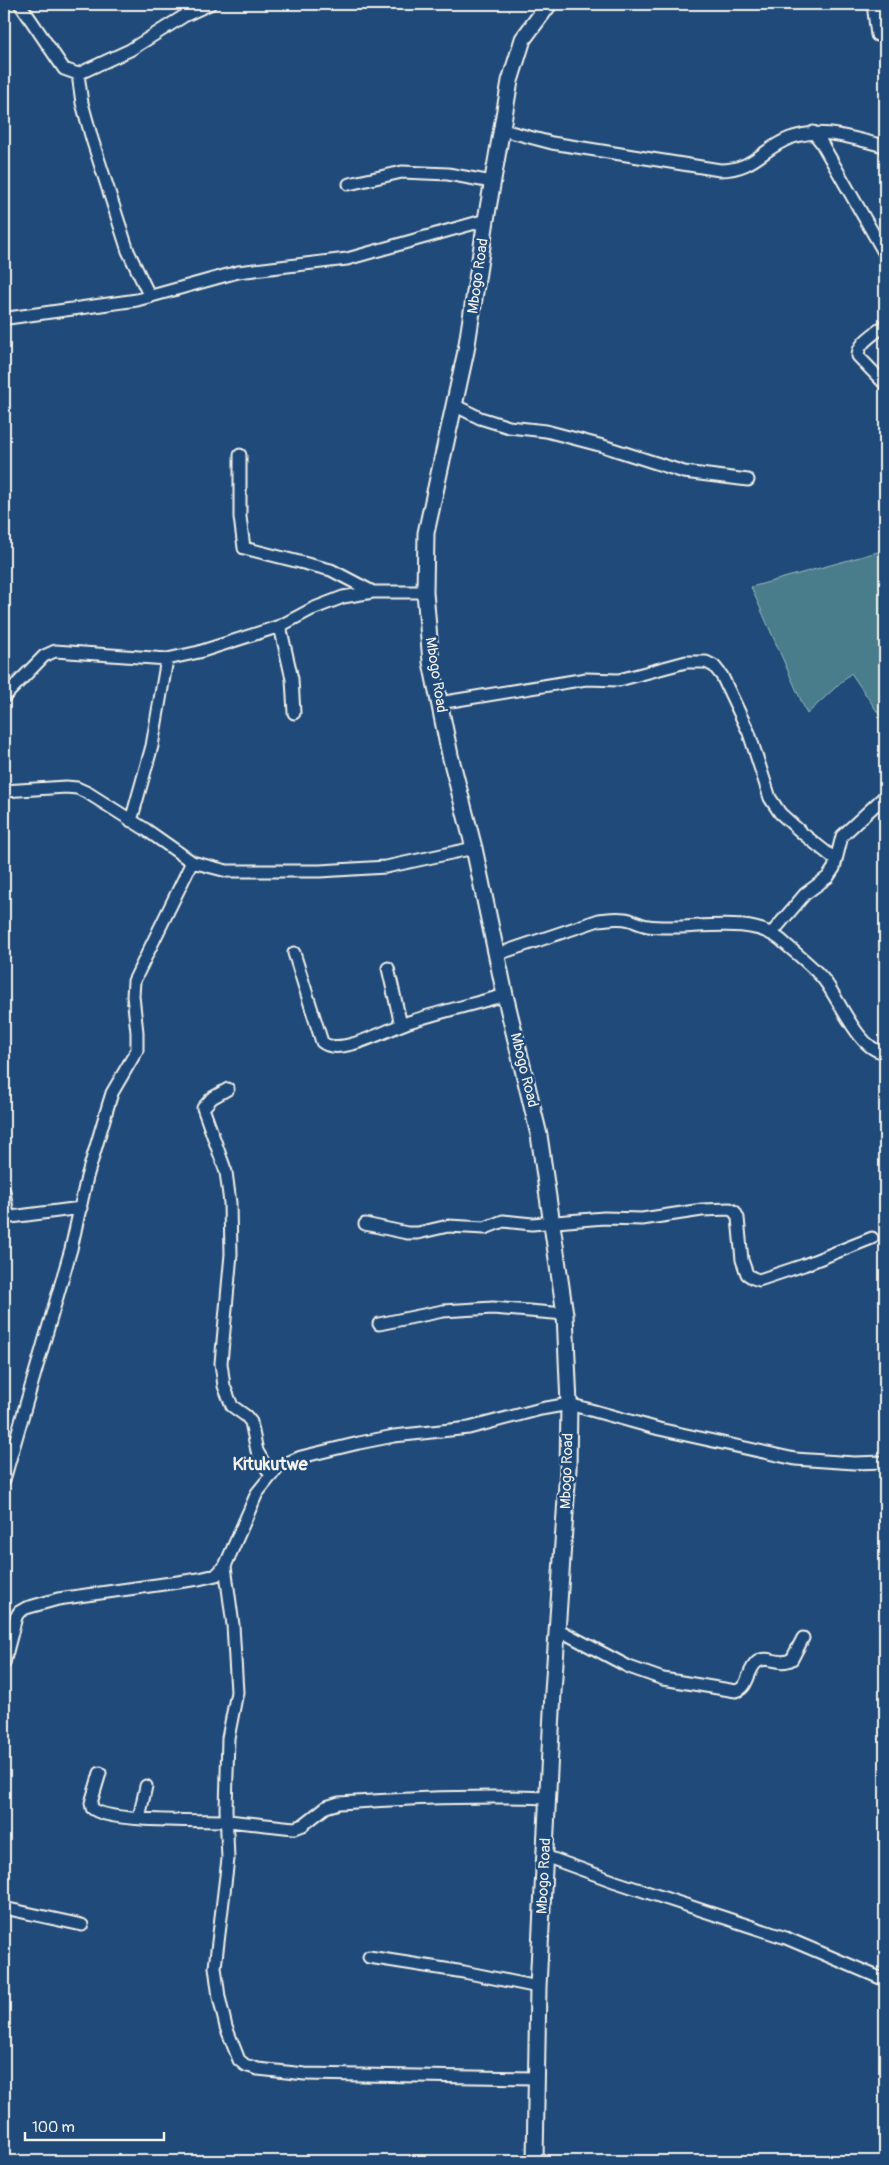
<svg xmlns="http://www.w3.org/2000/svg" width="889" height="2165" viewBox="0 0 889 2165" font-family="Pangolin,sans-serif">
  <rect width="100%" height="100%" fill="#1f4a7a"/>
  <filter id="ink" filterUnits="userSpaceOnUse"><feTurbulence type="fractalNoise" baseFrequency=".02" numOctaves="2"/><feDisplacementMap in="SourceGraphic" scale="10" xChannelSelector="R" yChannelSelector="G"/><feConvolveMatrix kernelMatrix="1 2 1 2 8 2 1 2 1" color-interpolation-filters="sRGB"/></filter>
  <g filter="url(#ink)">
    <!-- green -->
    <path fill="#487d8c" stroke="#9eb7ba" d="M885 550V723L851 673 807 714 751 587Z"/>
    <g fill="none" stroke-linecap="round" stroke-linejoin="round">
      <!-- street casing -->
      <g stroke="#f4f1e8" stroke-width="15">
        <path id="street" d="M20 4 64 69 78 74 130 50 184 16 210 4
          M873 4 877 35
          M78 74 82 103 92 139 128 251 150 297
          M503 130 552 143 720 170C754 170 763 148 790 138 822 126 854 139 885 146
          M813 132 821 142 885 254
          M349 184 402 172 448 174 492 182
          M8 318 137 300 238 272 347 259 486 220
          M885 325C875 334 858 342 858 356L885 384
          M454 405 480 418 509 427 546 431 603 446 684 472 748 480
          M240 455V517L244 548 331 570 373 592
          M280 626 292 679 294 713
          M4 697 44 656 55 651 167 659 199 652 280 626 312 609 343 597 373 592H425
          M439 703 586 679 619 680 686 662H706L714 666 722 676 749 733 770 798 780 813 802 833 836 860
          M4 791 66 787 77 788 88 793 145 829 192 862 227 871H320L386 867 474 848
          M131 821 152 746 167 659
          M771 934 805 894 828 877 834 868 842 836 885 796
          M294 953 322 1042C340 1058 393 1026 412 1021 443 1011 474 1004 505 995
          M498 954 599 920C609 919 620 917 630 920 636 922 641 925 648 926 687 932 748 913 781 940 795 953 812 965 824 980 838 997 860 1053 885 1052
          M388 968 401 1025
          M228 1089 212 1098 203 1108 226 1172 230 1203 231 1254 221 1363 224 1386 232 1406 246 1416 251 1422 257 1451 271 1476
          M4 1191 8 1215 11 1217 81 1208
          M365 1224 407 1233H418L448 1226 485 1228 503 1221 532 1224 604 1218 642 1219 702 1210 730 1209 735 1212 738 1218 742 1260 747 1274 753 1278 759 1280 804 1265 872 1238
          M379 1324 443 1311 493 1308 565 1314
          M4 1480 71 1249 87 1177 108 1106 112 1093 137 1050V1032L133 996 134 981 192 862
          M225 1566 233 1625 237 1692 228 1738 226 1809 228 1859 215 1967 219 1997 226 2027 239 2060 245 2065 258 2069 305 2074 535 2078
          M557 1629 629 1667 663 1679 736 1691C749 1688 747 1670 757 1662 768 1654 779 1667 792 1659L803 1638
          M4 1663 16 1617 19 1612 26 1608 58 1599 199 1579 216 1575 225 1566 257 1493 278 1467 301 1457 359 1443 394 1436 469 1428 541 1409 569 1404 659 1429 795 1459 854 1463 885 1462
          M100 1773 91 1803 92 1808C107 1823 201 1820 227 1821 250 1823 273 1826 295 1828L303 1825 326 1807 339 1803C409 1798 478 1795 548 1798
          M139 1818 146 1786
          M545 1856 616 1882 786 1938 885 1980
          M4 1908 82 1925
          M369 1957 464 1972 538 1987"/>
      </g>
      <!-- secondary casing -->
      <g stroke="#f4f1e8" stroke-width="19">
        <path id="secondary" d="M535 2161 538 1987 553 1692 568 1469 569 1404 565 1314 539 1135 505 995 474 848 450 755 431 662 425 592 426 533 466 351 486 220 510 81 523 39 549 4"/>
      </g>
      <!-- street -->
      <use href="#street" stroke="#1f4a7a" stroke-width="11"/>
      <!-- secondary -->
      <use href="#secondary" stroke="#1f4a7a" stroke-width="15"/>
    </g>
  </g>
  <g text-anchor="middle" dominant-baseline="central" stroke-width="5" stroke-linejoin="round" paint-order="stroke">
    <!-- street labels -->
    <g font-size="15" fill="#f4f1e8" stroke="#1f4a7a">
      <text transform="translate(478 276) rotate(-82)">Mbogo Road</text>
      <text transform="translate(436 675) rotate(81)">Mbogo Road</text>
      <text transform="translate(524 1070) rotate(76)">Mbogo Road</text>
      <text transform="translate(567 1471) rotate(-88)">Mbogo Road</text>
      <text transform="translate(544 1876) rotate(-87)">Mbogo Road</text>
    </g>
    <!-- quarter labels -->
    <g font-size="18" font-weight="bold" fill="#f4f1e8" stroke="#1f4a7a">
      <text x="270" y="1464">Kitukutwe</text>
    </g>
  </g>
  <!-- margin -->
  <rect width="889" height="2165" fill="none" stroke="#1f4a7a" stroke-width="20"/>
  <rect x="10" y="10" width="869" height="2145" fill="none" stroke="#f4f1e8" stroke-width="2" filter="url(#ink)"/>
  <!-- scale -->
  <path d="M25 2132v8h139v-8" fill="none" stroke="#f4f1e8" stroke-width="2.5"/>
  <text x="32" y="2132" font-size="15" fill="#f4f1e8" stroke="#1f4a7a" stroke-width="4" paint-order="stroke">100 m</text>
</svg>
